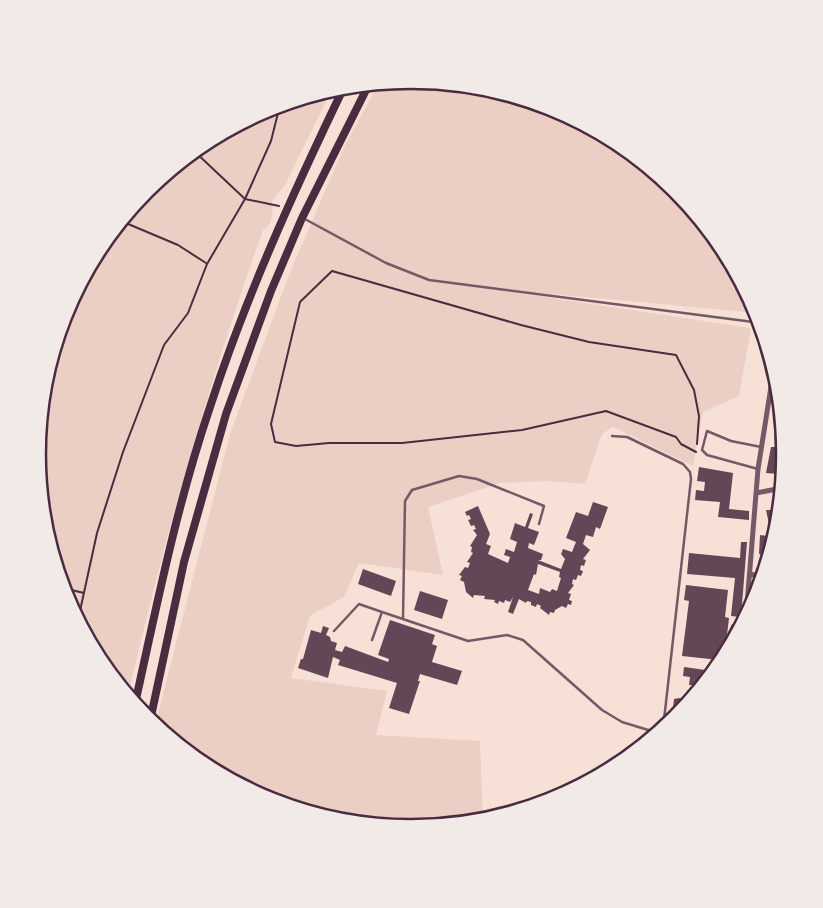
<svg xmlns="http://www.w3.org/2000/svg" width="823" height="908" viewBox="0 0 823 908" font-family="Cabin,sans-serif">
  <rect width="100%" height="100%" fill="#f7e1d7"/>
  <!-- green -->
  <path fill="#ebcfc5" d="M412 80C436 82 460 83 484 87 496 89 508 94 520 98 627 131 713 210 758 313L485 288 751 328 739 396 703 412 693 466 613 427 602 434 585 484 549 481 500 483 428 507 443 575 359 563 344 597 310 616 291 678 387 691 376 735 480 741 483 821 411 828 338 821 268 799 203 765 155 725 230 434 289 275 344 147 379 83Z
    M332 89 285 185 272 201C273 212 274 224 263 230 209 383 164 537 128 696 104 666 83 634 67 598 61 585 58 571 54 557 11 416 61 260 174 167 184 159 194 150 204 143 245 116 287 103 332 89Z"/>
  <!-- building -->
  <path fill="#644757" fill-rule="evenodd" d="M780 402 782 422 776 421Z
    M771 447H783L785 455V461L777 462 779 474 766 473Z
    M699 467 733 473 729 509 749 511V520L718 517 720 502 695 500 696 490 704 491 705 482 697 481Z
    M781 498 779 517H776V524H769L766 510H775V499Z
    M593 502 608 507 600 529 596 527 593 537 586 535 583 544 590 550 583 559 586 560 584 566 581 565 580 570 583 571 581 576 578 575 576 580 573 579 572 584 574 585 568 593 571 594 569 600 572 601 571 605 568 604 566 608 562 606 555 610 554 613 550 612 549 615 540 608 541 606 537 604 536 607 531 605V602L527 601 526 603 519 599 513 614 508 612 513 597 510 602 505 600 504 603 499 601 498 604 494 602 495 600 484 599 485 596 474 595 473 598 466 592 464 582 460 580 462 576 459 575 465 567 468 568 470 563 467 562 473 553 471 552 472 547 470 546 477 535 473 530 476 529 474 525 471 526 468 520 471 519 469 515 467 516 465 512 478 506 490 534 486 544 491 546 488 554 508 563 510 557 504 555 506 549 514 552 517 542 510 539 515 523 525 527 530 513 533 514 528 528 539 532 534 545 529 543 528 548 543 554 541 560H538L561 569 565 559 561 554 563 549 572 552 576 542 566 538 576 512 588 516ZM538 564 560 572 559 577 561 578 557 591 552 589 550 592 540 588 539 594 528 590 534 574 536 575Z
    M768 533 776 534 773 544H770V555L759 554 760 535 768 536Z
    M741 542H747L741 617 731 616 735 578 687 574 689 553 740 558Z
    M759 560H768L766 568 758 565Z
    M363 569 396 581 391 596 358 584Z
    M686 585 728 590 725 617 729 618 725 652H720L719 660 682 656 689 601 684 600Z
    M420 591 448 600 442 619 414 610Z
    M390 620 435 635 432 644 437 646 432 662 462 671 457 685 420 674 418 681H420L409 714 389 708 397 683 338 665 340 660 333 657 328 678 298 668 301 659H303L311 630 321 633 323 626 329 628 326 635 330 637 331 641 337 643 335 650 342 652 345 646 388 662 389 659 378 655Z
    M732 624 737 626 733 637 727 635Z
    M714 664H720L702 686 689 685 690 677 683 676 684 667 713 671Z
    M674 699 679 698 691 700 683 710 673 708Z"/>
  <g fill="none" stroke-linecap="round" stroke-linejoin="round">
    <!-- path -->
    <path stroke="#4a2c40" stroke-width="2" d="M194 151 245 199 279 206
      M121 221 178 245 206 263
      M696 452 681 444 676 437 606 411 522 430 402 443H329L296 446 275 442 271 424 300 302 332 271 521 325 589 342 676 355 694 390 699 416 697 444
      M63 588 84 593
      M78 620 97 533 123 452 164 345 188 313 207 264 245 199 271 141 280 105"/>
    <!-- service -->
    <path stroke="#755966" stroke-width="2.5" d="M303 218 386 263 429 280 761 323
      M612 436 627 437 683 464 690 472 691 479 663 729
      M758 469 707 455 702 450 707 431 731 441 761 447
      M403 619 405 501 412 490 459 476 477 479 544 506 539 524
      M334 631 359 604 382 612
      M372 640 382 612 468 641 507 635 523 640 602 710 622 722 658 733
      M697 692V691"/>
    <!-- minor -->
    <path stroke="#755966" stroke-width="5" d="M756 493 782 488
      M750 574 763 577
      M746 617 758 469 774 368"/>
    <!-- primary -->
    <path stroke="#4a2c40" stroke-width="8" d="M135 704C157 604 177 504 210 407 246 296 294 191 344 87
      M150 721 184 562 226 414 271 291 302 218 369 84"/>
  </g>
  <!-- crop -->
  <path d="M0 0H823V908H0ZM46 454a365 365 0 1 1 730 0a365 365 0 1 1-730 0Z" fill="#f1eae7" fill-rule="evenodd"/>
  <path fill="none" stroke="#4a2c40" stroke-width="2.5" d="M46 454a365 365 0 1 1 730 0a365 365 0 1 1-730 0Z"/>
</svg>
